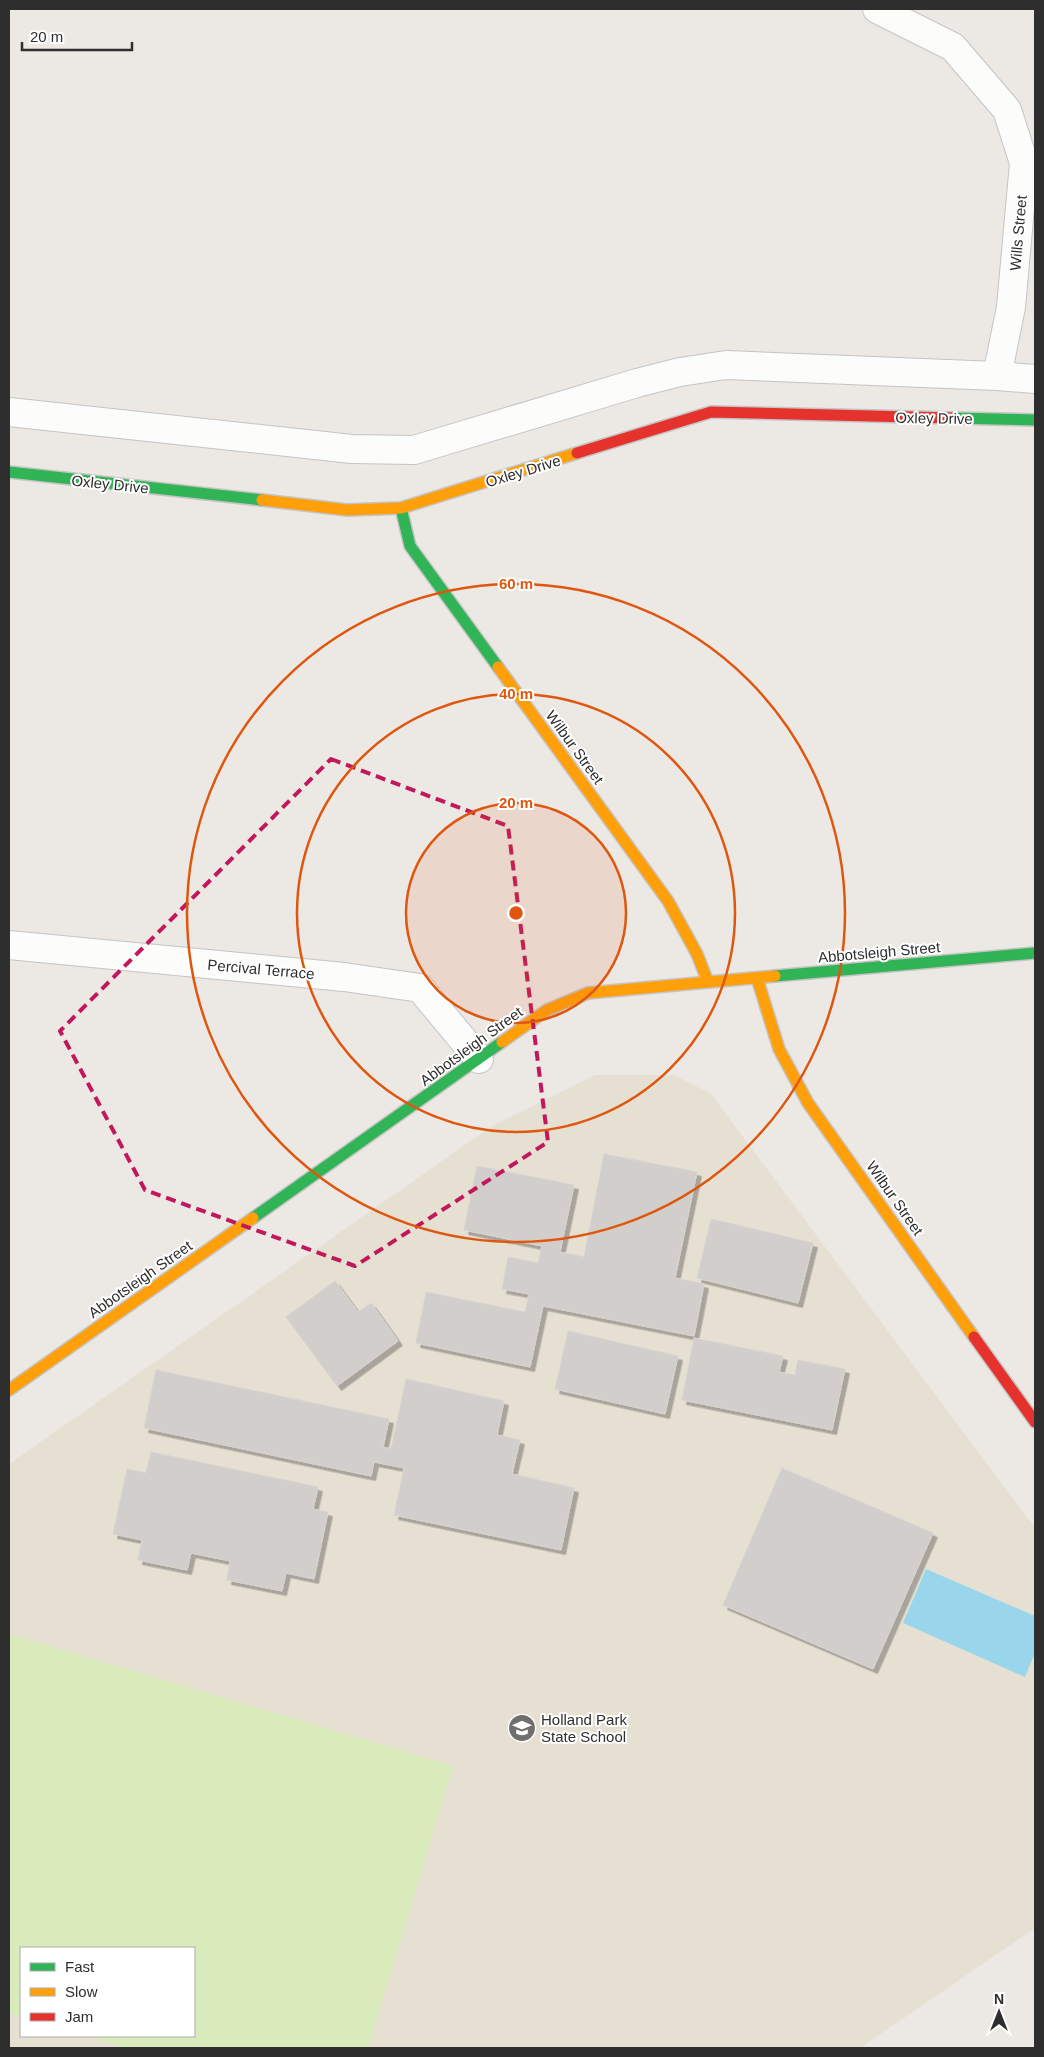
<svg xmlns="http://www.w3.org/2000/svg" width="1044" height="2057" viewBox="0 0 1044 2057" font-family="Helvetica,sans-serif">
  <defs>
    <filter id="shadow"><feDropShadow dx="4.5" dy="4.5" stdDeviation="0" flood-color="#0004"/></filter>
  </defs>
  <rect width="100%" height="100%" fill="#ece8e4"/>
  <!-- education -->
  <path fill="#e6e0d3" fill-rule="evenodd" d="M595 1075H674L711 1094 1035 1528V1928L860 2048H9V1464L492 1126ZM21 1948H194V2036H21Z"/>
  <!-- pitch -->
  <path fill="#d9eabb" d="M9 1634 453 1766 368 2048H126L84 2036H194V1948H21V2017L9 2013Z"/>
  <!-- water -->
  <path fill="#99d6ec" d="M926 1569 1035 1616V1653L1025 1677 903 1623Z"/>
  <!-- building -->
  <path fill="#d1cecb" stroke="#d7d4d0" filter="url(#shadow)" d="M604 1154 697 1172 675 1278 704 1284 694 1336 543 1306 530 1367 416 1343 426 1292 525 1312 529 1294 502 1289 508 1257 538 1263 542 1246 464 1230 477 1166 574 1185 560 1252 584 1257Z
    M711 1219 813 1243 798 1303 697 1278Z
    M335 1281 358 1312 371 1303 398 1341 337 1386 286 1317Z
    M568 1331 678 1356 665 1414 555 1389Z
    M694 1338 783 1356 779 1372 795 1375 798 1360 845 1369 832 1430 682 1400Z
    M156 1370 389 1419 383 1447 391 1449 406 1379 504 1401 497 1435 520 1440 512 1474 574 1488 561 1550 394 1515 404 1468 374 1462 371 1476 144 1428Z
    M151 1452 318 1487 313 1509 328 1512 314 1579 286 1573 282 1591 227 1580 230 1561 191 1553 187 1570 138 1560 142 1540 113 1534 127 1469 146 1473Z
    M782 1468 933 1533 873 1669 723 1605Z"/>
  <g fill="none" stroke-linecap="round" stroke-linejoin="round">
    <!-- street casing -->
    <g stroke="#c5c4c5" stroke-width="30">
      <path id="street" d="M877 9 953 47 1007 110 1024 163 1011 307 997 376
        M9 412 352 449 414 450 637 383 680 372 726 365 997 376 1035 379
        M9 945 344 977 420 988 479 1059"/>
    </g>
    <!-- fast casing -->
    <g stroke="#c5c4c5" stroke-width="14">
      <path id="fast" d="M951 418 1035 420
        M9 472 262 500
        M401 508 410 546 498 667
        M775 976 1035 953
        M253 1218 502 1042"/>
    </g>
    <!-- slow casing -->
    <g stroke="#c5c4c5" stroke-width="14">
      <path id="slow" d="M262 500 347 510 401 508 577 453
        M498 667 668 901 697 954 708 982
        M757 978 779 1049 808 1103 974 1337
        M502 1042 547 1010 588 993 775 976
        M9 1390 253 1218"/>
    </g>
    <!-- jam casing -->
    <g stroke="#c5c4c5" stroke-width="14">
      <path id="jam" d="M577 453 711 412 951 418
        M974 1337 1035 1422"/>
    </g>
    <!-- street -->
    <use href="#street" stroke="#fcfcfb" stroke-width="28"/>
    <!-- fast -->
    <use href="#fast" stroke="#30b455" stroke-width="11"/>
    <!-- slow -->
    <use href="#slow" stroke="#ff9f0a" stroke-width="11"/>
    <!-- jam -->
    <use href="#jam" stroke="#e5322d" stroke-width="11"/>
  </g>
  <!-- marked area -->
  <path fill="none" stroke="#c2185b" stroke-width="4" stroke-dasharray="10 6" stroke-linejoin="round" d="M331 759 508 826 548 1142 355 1266 145 1190 60 1031Z"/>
  <!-- distance rings -->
  <circle cx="516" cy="913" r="110" fill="#df570e" fill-opacity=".12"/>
  <g fill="none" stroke="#df570e" stroke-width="2.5">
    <circle cx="516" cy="913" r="110"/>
    <circle cx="516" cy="913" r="219"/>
    <circle cx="516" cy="913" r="329"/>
  </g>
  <!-- icons -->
  <defs>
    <g id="school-disc" transform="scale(1.4375)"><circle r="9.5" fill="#706f6e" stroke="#fff"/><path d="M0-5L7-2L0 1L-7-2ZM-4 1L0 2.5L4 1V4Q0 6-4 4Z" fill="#fff"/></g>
  </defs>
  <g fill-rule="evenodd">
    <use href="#school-disc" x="522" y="1728"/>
  </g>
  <g text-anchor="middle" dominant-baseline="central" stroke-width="4" stroke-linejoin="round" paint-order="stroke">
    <!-- street labels -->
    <g font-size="15" fill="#2e2e2e" stroke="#fff">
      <text transform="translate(1018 233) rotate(-85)">Wills Street</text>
      <text transform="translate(934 418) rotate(1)">Oxley Drive</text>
      <text transform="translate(523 471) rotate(-17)">Oxley Drive</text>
      <text transform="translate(110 484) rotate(6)">Oxley Drive</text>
      <text transform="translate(575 747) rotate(54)">Wilbur Street</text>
      <text transform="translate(879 952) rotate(-5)">Abbotsleigh Street</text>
      <text transform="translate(261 969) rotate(5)">Percival Terrace</text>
      <text transform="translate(471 1046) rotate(-36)">Abbotsleigh Street</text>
      <text transform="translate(895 1198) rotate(55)">Wilbur Street</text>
      <text transform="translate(140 1279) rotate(-35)">Abbotsleigh Street</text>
    </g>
    <!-- poi labels -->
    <g font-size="15" fill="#2e2e2e" stroke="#fff" text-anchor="start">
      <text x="541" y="1719">Holland Park<tspan x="541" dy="17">State School</tspan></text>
    </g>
  </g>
  <circle cx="516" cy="913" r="8" fill="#df570e" stroke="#fff" stroke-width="2.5"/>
  <g font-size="15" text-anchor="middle" font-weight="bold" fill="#df570e" stroke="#fff" stroke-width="4" stroke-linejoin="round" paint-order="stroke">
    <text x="516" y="589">60 m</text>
    <text x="516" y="699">40 m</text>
    <text x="516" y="808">20 m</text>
  </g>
  <!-- border -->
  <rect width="1044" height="2057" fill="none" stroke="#2e2e2e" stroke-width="20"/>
  <!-- legend -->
  <rect x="20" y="1947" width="175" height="90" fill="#ffffff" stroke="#ababab"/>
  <rect x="30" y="1963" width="25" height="8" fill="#30b455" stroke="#ababab"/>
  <text x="65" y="1972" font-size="15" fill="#2e2e2e">Fast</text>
  <rect x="30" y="1988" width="25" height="8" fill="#ff9f0a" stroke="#ababab"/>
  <text x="65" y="1997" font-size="15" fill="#2e2e2e">Slow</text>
  <rect x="30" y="2013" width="25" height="8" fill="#e5322d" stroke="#ababab"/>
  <text x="65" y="2022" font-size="15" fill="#2e2e2e">Jam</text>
  <!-- north arrow -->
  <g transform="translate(999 2012)" stroke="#ffffff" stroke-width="4" paint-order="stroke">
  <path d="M0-4L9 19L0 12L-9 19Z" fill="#2e2e2e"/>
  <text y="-8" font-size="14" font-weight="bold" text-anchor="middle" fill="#2e2e2e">N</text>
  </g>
  <!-- scale -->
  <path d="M22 42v8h110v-8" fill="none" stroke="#2e2e2e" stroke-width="2.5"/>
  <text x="30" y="42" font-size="15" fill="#2e2e2e" stroke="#ffffff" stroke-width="4" paint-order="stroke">20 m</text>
</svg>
